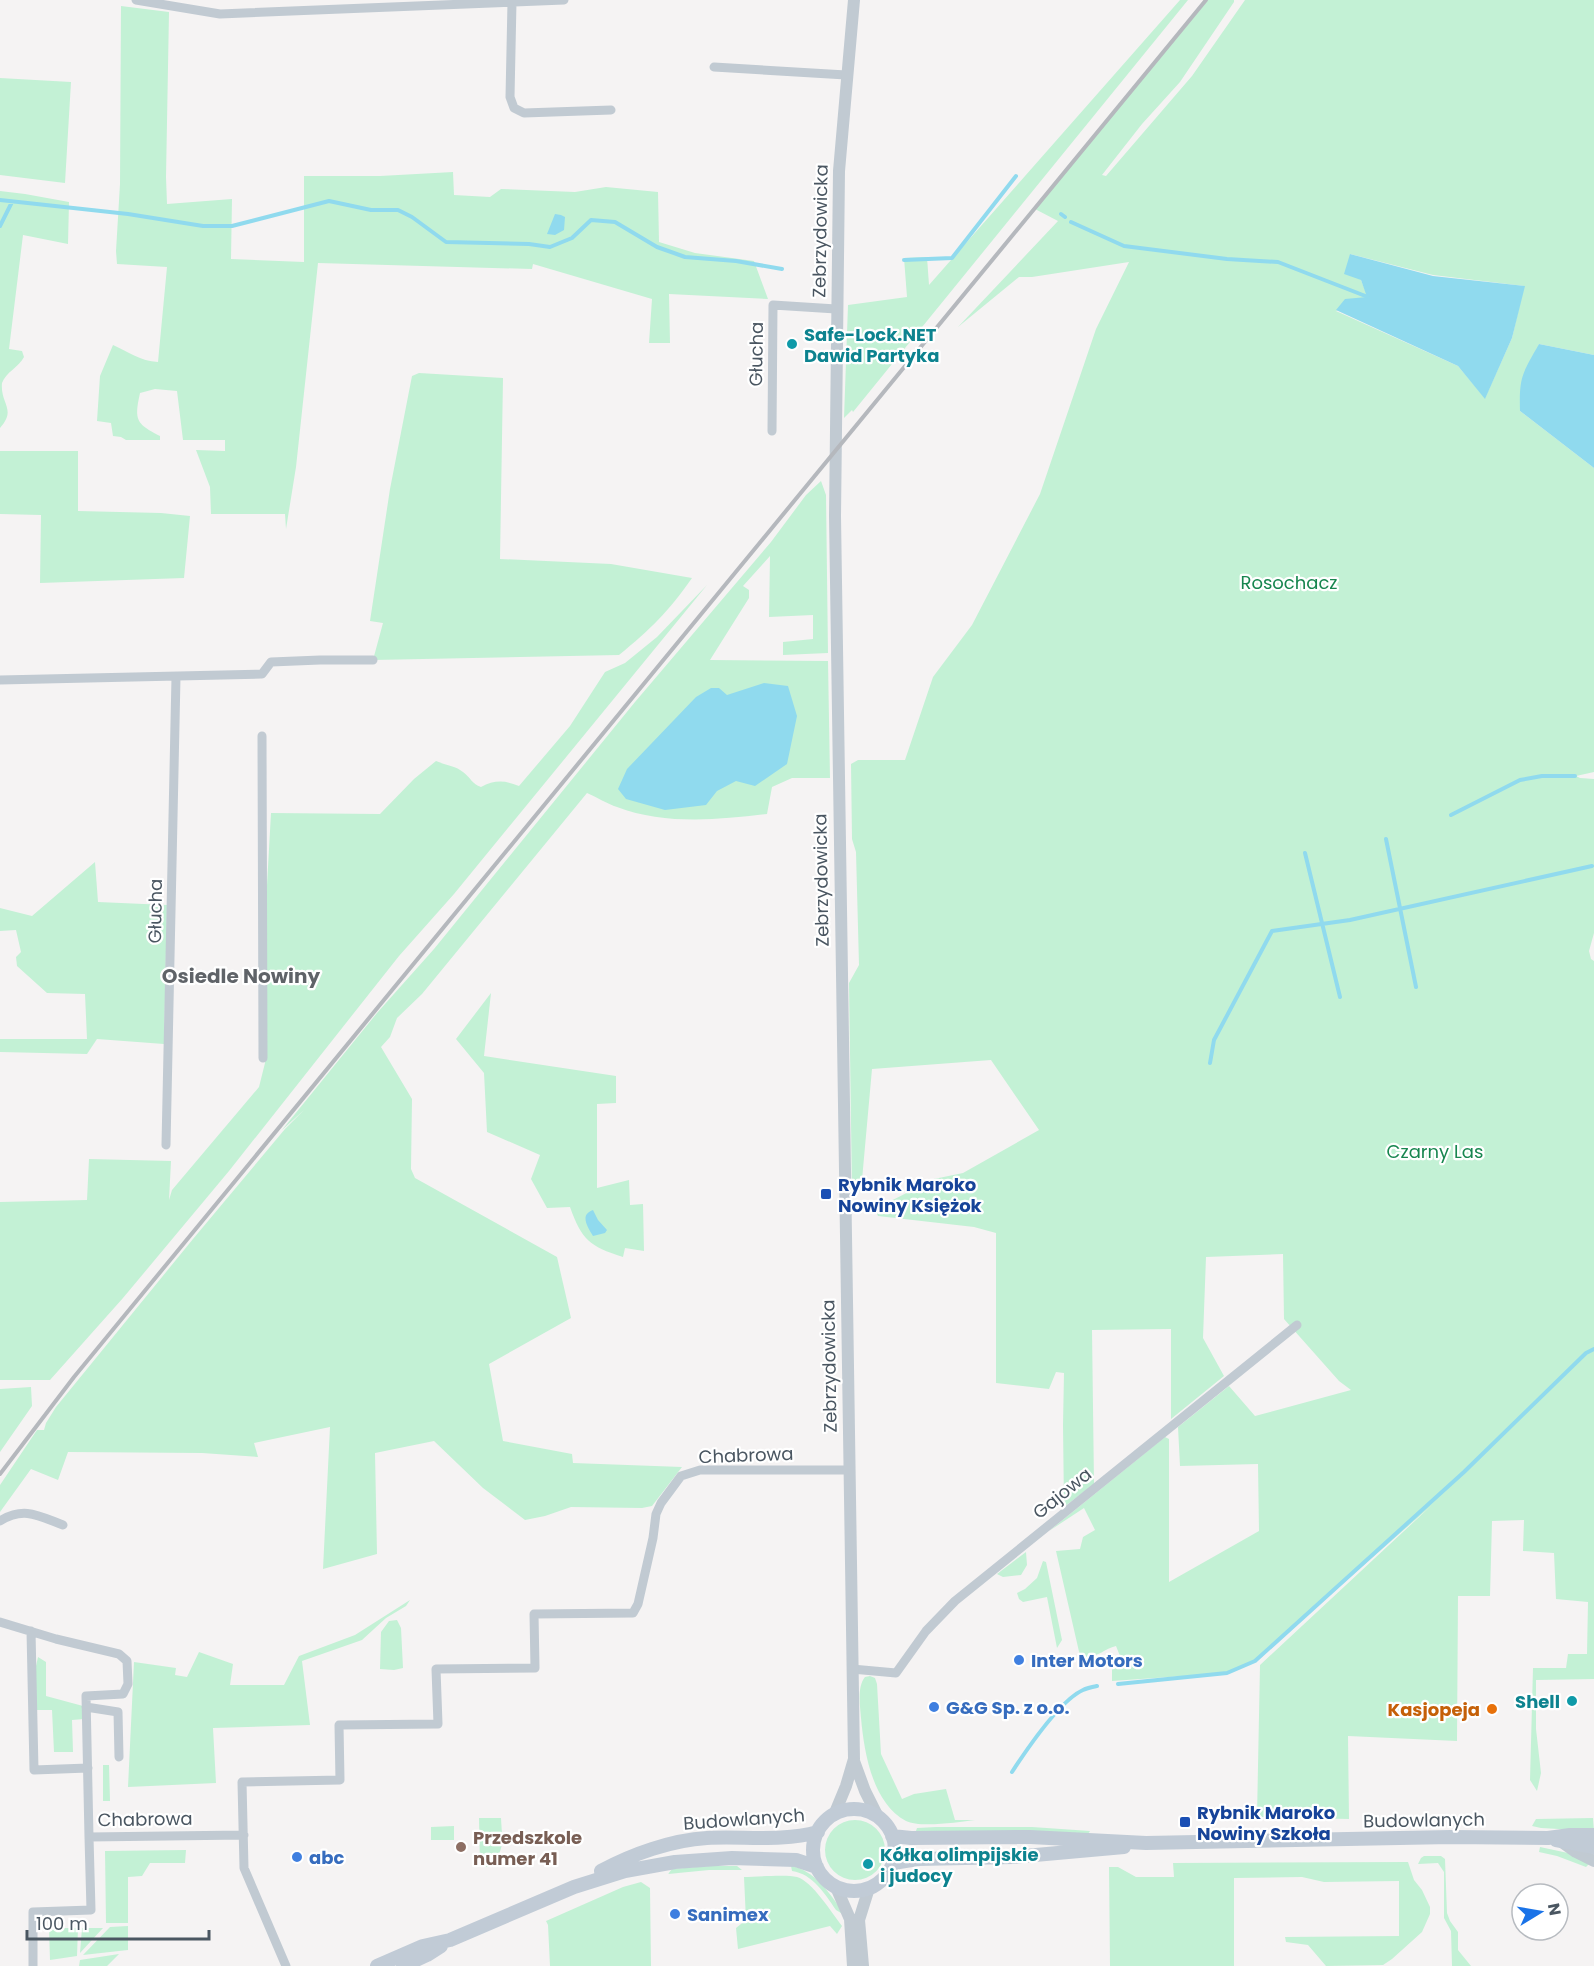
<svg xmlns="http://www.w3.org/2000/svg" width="1594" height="1966" viewBox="0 0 1594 1966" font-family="Poppins,sans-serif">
  <rect width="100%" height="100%" fill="#f5f3f3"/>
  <!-- green -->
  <path fill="#c3f1d5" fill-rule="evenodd" d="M1180 0H1188L853 412 852 410 844 418 848 305 907 297 904 258 927 257 929 285Z
    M1208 0H1234V2L1180 82 1142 124 1102 175 1106 176 1192 76 1245 0H1594V355L1539 344 1520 411 1594 468V772L1576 776 1580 778 1594 779V933L1589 951 1591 959 1594 961V1679L1536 1680V1729L1541 1773 1537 1791 1530 1780 1533 1668H1566L1568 1654H1587L1588 1602 1556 1599 1554 1553 1523 1551 1524 1520 1492 1521 1490 1596H1458L1457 1741 1348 1736 1349 1819 1257 1817 1260 1665 1432 1505 1255 1661 1227 1673 1112 1681V1669L1124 1666 1116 1646C1103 1649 1096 1660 1080 1656L1056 1551 1080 1549 1083 1537 1095 1530 1084 1508 1049 1531 1165 1437 1169 1439V1582L1259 1531 1258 1464 1180 1466 1178 1427 1229 1386 1255 1416 1351 1390 1339 1381 1284 1319 1283 1254 1206 1257 1203 1338 1224 1376 1171 1419V1329L1092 1330 1094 1484 1064 1507 1063 1425 1064 1373 1056 1372 1049 1389 996 1383V1233L974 1227 878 1216 875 1209 934 1179 963 1173 1039 1130 991 1060 872 1069 861 1191 852 1192 849 983 859 965 856 852 852 839 851 764 858 760H905L933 677 972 625 1040 494 1096 329 1129 262 1032 277H1019L958 327 1058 221 1035 209ZM1350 254 1433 275 1524 286 1512 338 1485 398 1458 366 1336 311 1368 297Z
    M121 6 169 12 166 177 167 204 232 199 231 259 304 262V176H380L453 172 454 195 490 197 501 189 575 192 606 187 658 192 659 242 695 253 754 261 768 299 669 294 670 343H649L652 299 533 264 532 269 318 263 296 467 286 529 285 514H211L210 487 196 450 225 451V440H183L177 391 155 389 140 393C134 420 136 424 160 436V440H126L121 437 113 436 111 423 97 421 100 376 113 345C129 352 140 361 158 362L167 267 117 264 116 251 120 184Z
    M0 78 71 82 65 183 0 175Z
    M0 191 25 194 69 202 68 244 23 235 9 349 22 351 24 357C19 367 6 372 2 383 0 404 17 409 0 428Z
    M419 373 503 378 500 559 611 564 692 578C669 611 650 630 619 655L373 660 383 623 370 621 390 489 412 376Z
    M0 451H78V511L161 513 190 516 184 578 40 583 41 515 0 514Z
    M821 481 826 495 828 653 783 655V642L813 639V615L769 617 770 556 743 586 749 590V598L710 660 828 661 830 778H792L772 787 767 814C718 820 664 825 617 807 607 804 597 797 587 793L422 994 397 1018 390 1037 381 1047 412 1099 411 1169 415 1178 557 1257 571 1318 489 1364 503 1441 572 1454 573 1463 682 1467 652 1506 642 1508 571 1507 545 1516 525 1520 483 1488 434 1441 375 1453 377 1554 323 1569 330 1427 254 1443 258 1457 202 1453 68 1452 58 1480 31 1469 0 1512V1485L37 1430H44L46 1423 56 1407 193 1239 285 1129 304 1110 282 1130 377 1013 434 949 635 702 771 542 806 495Z
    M707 585 454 894 399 956 229 1171 123 1298 50 1380H0V1202L87 1200 89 1159 171 1161 169 1200 172 1190 259 1087 265 1063V921L271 813 380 814 414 779 436 761C445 765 456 766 463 772 471 778 472 784 481 787 494 780 505 780 519 786L570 726 605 672 625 663 657 637Z
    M95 862 98 902 167 905 164 1044 97 1039 87 1054 0 1052V1039H87L85 994 47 993 17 966 16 957 21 952 16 930 0 931V908L32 916Z
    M491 993 484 1056 616 1076V1103L597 1104V1188L629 1180 630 1205 643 1204 644 1251 625 1248 623 1257C589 1246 582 1240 570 1207L547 1208 531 1179 540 1155 487 1132 484 1073 456 1039Z
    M31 1387 32 1406 0 1452V1389Z
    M1026 1552 1027 1565 1021 1575 1003 1577 997 1574Z
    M1043 1561 1046 1562 1062 1640 1057 1648 1047 1597 1023 1602 1019 1599 1017 1593 1025 1589 1037 1578Z
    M410 1600 406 1606 386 1618 362 1640 302 1661 310 1725 213 1728 216 1783 128 1787 134 1662 176 1668 175 1675 187 1677 199 1652 233 1664 230 1685H284L299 1656 355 1635Z
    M397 1620 401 1628 403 1668 394 1670 380 1669 381 1632 389 1621Z
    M38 1657 46 1662V1696L83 1706 84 1719 72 1720 73 1752H54L52 1710H36V1666Z
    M870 1676 875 1678 877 1684 881 1754 902 1799 914 1794 946 1789 955 1820H975C959 1822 920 1828 906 1821 872 1803 864 1751 861 1718 860 1705 857 1687 865 1677Z
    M103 1765H109L110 1801H103Z
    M479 1818H501C502 1840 506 1852 488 1867L480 1866Z
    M1593 1818 1594 1831 1541 1828 1532 1826 1536 1819Z
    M825 1850a30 30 0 1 1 60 0a30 30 0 1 1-60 0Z
    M454 1826V1840H431V1827Z
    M936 1827H1032L1090 1831 1088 1834 1030 1831H916L917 1828Z
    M1540 1847 1568 1853 1590 1863 1586 1867 1557 1856 1539 1852Z
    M186 1850 185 1863H150L142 1876 128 1877V1923H106L105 1851Z
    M1424 1856H1441L1445 1859 1447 1913 1450 1921 1458 1932V1950L1471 1966H1452L1451 1931 1444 1918V1872L1438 1863 1418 1864 1421 1858Z
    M1408 1862 1414 1880 1422 1890 1430 1907V1914L1422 1932 1392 1959 1383 1965 1326 1966 1308 1945 1286 1942 1285 1937 1399 1936V1881L1324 1882 1302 1877 1234 1878V1966H1110L1109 1867H1118L1136 1877H1174L1173 1863Z
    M709 1866H737L742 1870H709L668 1874 672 1869Z
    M791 1866C814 1870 830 1893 842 1911L841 1913 836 1910C825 1894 813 1874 792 1871Z
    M744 1877C756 1877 786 1874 797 1877 812 1881 832 1913 842 1926L837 1934 830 1926 738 1949 736 1928 746 1920Z
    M641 1882 650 1888 651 1966H550L548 1925 546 1921 623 1887Z
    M128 1926V1950L83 1955 110 1927Z
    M49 1928H78L77 1956 50 1960Z
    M82 1928H103L80 1953Z
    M119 1954 107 1966H79L80 1960Z"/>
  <!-- water -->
  <path fill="#90daee" d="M555 214 561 215 565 217 564 230 555 235 547 234Z
    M1350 254 1433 276 1525 286 1512 338 1485 399 1458 366 1336 310 1345 299 1367 297 1361 280 1344 274Z
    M1539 344 1594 355V468L1520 411C1519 377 1522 374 1539 344Z
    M764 683 788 686 797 716 787 764 755 786 736 781 717 791 706 805 665 810 626 799 618 789 627 769 696 697 711 688H719L727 695Z
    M593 1210 598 1220 607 1230 605 1233 593 1236C588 1227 579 1215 593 1210Z"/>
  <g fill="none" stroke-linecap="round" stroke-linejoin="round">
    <!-- stream -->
    <path stroke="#90daee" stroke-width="4" d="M0 200 128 214 203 226H232L329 201 371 210H398L412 217 446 242 529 244 550 247 572 238 591 220 615 222 657 247 685 257 736 261 782 269
      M1061 214 1065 217
      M1071 222 1124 246 1227 259 1278 262 1368 297
      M0 226 12 202
      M904 260 952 258 1016 176
      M1451 815 1520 780 1542 776H1575
      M1386 839 1416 987
      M1305 853 1340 997
      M1210 1063 1214 1040 1272 931 1350 920 1592 866
      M1118 1684 1227 1673 1255 1661 1464 1472 1586 1353 1594 1349
      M1012 1772C1027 1749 1059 1701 1083 1690 1087 1688 1092 1687 1097 1686"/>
    <!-- minor -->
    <path stroke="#c1cad2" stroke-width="9" d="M136 0 220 14 564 0
      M512 2 510 97 514 108 524 113 611 110
      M714 67 846 75
      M772 431 773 305 836 309
      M0 680 262 674 271 662 320 660H373
      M262 736 263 1058
      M166 1145 176 677
      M0 1521C24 1506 39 1516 63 1525
      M0 1622 56 1639 119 1654 127 1661 128 1684 123 1694 86 1696 89 1837
      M31 1631 34 1770 88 1768
      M852 1669 896 1673 926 1631 955 1601 1297 1325
      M86 1707 118 1712 119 1757
      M33 1966V1912L91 1910 89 1837 244 1835
      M286 1966 244 1868 242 1782 340 1780 339 1725 438 1724 436 1669 535 1668 534 1614 633 1613 638 1604 653 1538 656 1514 661 1503 681 1476 700 1470H849"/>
    <!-- tertiary -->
    <path stroke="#c1cad2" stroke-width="12" d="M854 1761 865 1791 878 1817
      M834 1815 846 1786 854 1759 835 516 839 171 854 0
      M1562 1842 1576 1852 1594 1861
      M836 1887 850 1919 853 1966
      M863 1966 859 1920 869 1888"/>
    <!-- secondary -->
    <path stroke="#c1cbd6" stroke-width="14" d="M813 1850a41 41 0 1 1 82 0a41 41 0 1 1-82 0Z
      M892 1836 911 1838 1030 1837 1146 1843 1451 1837 1548 1838 1570 1835H1594
      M1556 1840 1594 1847
      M893 1863 918 1859 1013 1857 1124 1847
      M601 1871C632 1854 672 1840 707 1838 744 1836 781 1842 818 1832
      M377 1966 423 1946 450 1940 574 1887 625 1871 675 1862 732 1858 796 1860 817 1867
      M403 1966 427 1955 441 1946"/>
    <!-- rail -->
    <path stroke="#b5b8bd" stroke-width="4" d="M0 1474 74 1377 143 1293 1206 0"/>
  </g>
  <!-- markers -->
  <g fill="#0f9aa8" stroke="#fff" stroke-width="2">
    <circle cx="792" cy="344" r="6"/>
    <circle cx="1572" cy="1701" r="6"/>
    <circle cx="868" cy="1864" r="6"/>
  </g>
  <g fill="#1a4fb4" stroke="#fff" stroke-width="2">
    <rect x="820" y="1188" width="12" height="12" rx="3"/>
    <rect x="1179" y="1816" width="12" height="12" rx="3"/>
  </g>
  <g fill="#3f7fe0" stroke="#fff" stroke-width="2">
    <circle cx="1019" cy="1660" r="6"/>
    <circle cx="934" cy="1707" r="6"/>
    <circle cx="297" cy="1857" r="6"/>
    <circle cx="675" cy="1914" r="6"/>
  </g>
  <circle fill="#e8710a" stroke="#fff" stroke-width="2" cx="1492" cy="1709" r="6"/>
  <circle fill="#8d6e63" stroke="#fff" stroke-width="2" cx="461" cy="1847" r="6"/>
  <g text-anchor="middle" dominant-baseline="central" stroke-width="4.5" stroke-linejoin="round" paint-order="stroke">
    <!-- street labels -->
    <g font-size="18" fill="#4a5661" stroke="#fff">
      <text transform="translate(820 231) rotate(-89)">Zebrzydowicka</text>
      <text transform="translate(756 354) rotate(-89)">Głucha</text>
      <text transform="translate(821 880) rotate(-91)">Zebrzydowicka</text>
      <text transform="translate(155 911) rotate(-89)">Głucha</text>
      <text transform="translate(829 1366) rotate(-91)">Zebrzydowicka</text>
      <text transform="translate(746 1455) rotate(-2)">Chabrowa</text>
      <text transform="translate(1062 1493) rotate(-39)">Gajowa</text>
      <text transform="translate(145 1819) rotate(-1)">Chabrowa</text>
      <text transform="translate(744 1819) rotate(-4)">Budowlanych</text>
      <text transform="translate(1424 1820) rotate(-1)">Budowlanych</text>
    </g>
    <!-- culture labels -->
    <g font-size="18" font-weight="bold" fill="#0d838f" stroke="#fff" text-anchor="start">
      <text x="804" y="334">Safe-Lock.NET<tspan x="804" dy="21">Dawid Partyka</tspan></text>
      <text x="1560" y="1701" text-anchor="end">Shell</text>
      <text x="880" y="1854">Kółka olimpijskie<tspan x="880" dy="21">i judocy</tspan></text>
    </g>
    <!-- park labels -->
    <g font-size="18" fill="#17864f" stroke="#fff">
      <text x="1289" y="582">Rosochacz</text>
      <text x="1435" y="1151">Czarny Las</text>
    </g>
    <!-- transit labels -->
    <g font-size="18" font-weight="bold" fill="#164399" stroke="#fff" text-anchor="start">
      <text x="838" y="1184">Rybnik Maroko<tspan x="838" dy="21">Nowiny Księżok</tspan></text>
      <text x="1197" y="1812">Rybnik Maroko<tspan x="1197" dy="21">Nowiny Szkoła</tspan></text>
    </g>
    <!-- shop labels -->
    <g font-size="18" font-weight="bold" fill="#366cbe" stroke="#fff" text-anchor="start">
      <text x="1031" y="1660">Inter Motors</text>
      <text x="946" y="1707">G&amp;G Sp. z o.o.</text>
      <text x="309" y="1857">abc</text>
      <text x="687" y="1914">Sanimex</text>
    </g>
    <!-- food labels -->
    <g font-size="18" font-weight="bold" fill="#c56008" stroke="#fff" text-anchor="end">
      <text x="1480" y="1709">Kasjopeja</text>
    </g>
    <!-- education labels -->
    <g font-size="18" font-weight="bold" fill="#785e54" stroke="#fff" text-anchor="start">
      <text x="473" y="1837">Przedszkole<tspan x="473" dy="21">numer 41</tspan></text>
    </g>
    <!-- neighbourhood labels -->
    <g font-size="20" font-weight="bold" fill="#5f6368" stroke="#fff">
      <text x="241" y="976">Osiedle Nowiny</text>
    </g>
  </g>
  <!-- north arrow -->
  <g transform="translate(1540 1912) rotate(79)"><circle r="28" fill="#ffffff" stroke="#b7bbc0" stroke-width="1.5"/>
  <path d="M0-4.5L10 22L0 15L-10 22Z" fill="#1a73e8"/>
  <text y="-9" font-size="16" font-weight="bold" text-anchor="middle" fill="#4a5661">N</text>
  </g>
  <!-- scale -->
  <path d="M27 1930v9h182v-9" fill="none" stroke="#4a5661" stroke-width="3"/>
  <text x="36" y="1930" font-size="18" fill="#4a5661" stroke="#ffffff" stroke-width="4.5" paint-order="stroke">100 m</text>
</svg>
